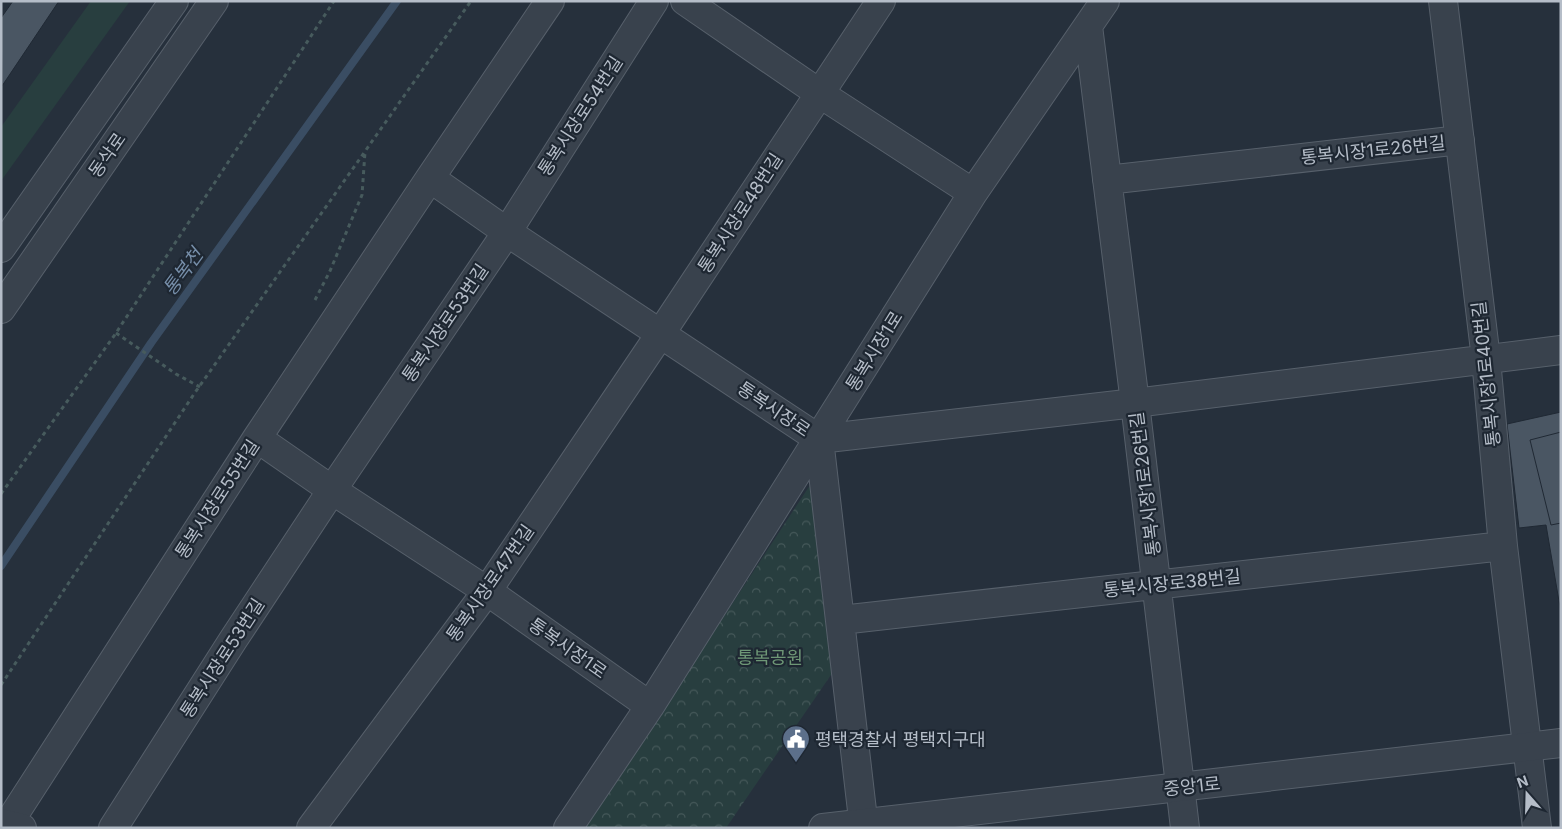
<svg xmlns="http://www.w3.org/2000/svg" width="1562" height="829" viewBox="0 0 1562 829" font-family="Inter,'Noto Sans KR',sans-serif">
  <defs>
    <pattern id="forest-crowns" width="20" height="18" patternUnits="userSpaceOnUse" patternTransform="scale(1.25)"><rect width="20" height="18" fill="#283e3f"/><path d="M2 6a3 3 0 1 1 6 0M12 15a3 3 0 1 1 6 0" fill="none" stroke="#455859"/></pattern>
  </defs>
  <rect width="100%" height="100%" fill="#26303c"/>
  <!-- grass -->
  <path fill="#283e3f" d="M91 1H130L1 181V127Z"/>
  <!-- forest -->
  <path fill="url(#forest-crowns)" d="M816 476 833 672 726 828H585Z"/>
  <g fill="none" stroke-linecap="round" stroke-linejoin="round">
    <!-- stream -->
    <path stroke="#3a4d63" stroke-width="8" d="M1 566 151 343 397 1"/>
  </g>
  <!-- building -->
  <path fill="#4a5663" stroke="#202934" d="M13 1H59L2 86 1 18Z
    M1561 412V613L1546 525 1519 528 1507 424Z
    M1561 432V523L1551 525 1530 440Z"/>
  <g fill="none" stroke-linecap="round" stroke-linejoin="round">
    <!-- minor casing -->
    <g stroke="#57606b" stroke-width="30">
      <path id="minor" d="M685 1 819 93 973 193
        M1443 1 1486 359 1503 546 1537 828
        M1088 26 1135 403 1185 828
        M430 178 507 232 819 439 864 828
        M1107 180 1460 140
        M257 438 332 490 487 591 650 706
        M819 439 1135 403 1561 350
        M841 620 1503 546
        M8 824 257 438 430 178 550 1
        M113 828 233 640 332 490 507 232 654 1
        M311 828 487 591 661 333 881 1
        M568 828 650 706 973 193 1105 1"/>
    </g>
    <!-- tertiary casing -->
    <g stroke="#57606b" stroke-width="30">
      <path id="tertiary" d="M1 248 174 1
        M1 309 214 1
        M1 823 22 828
        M823 828 1561 743"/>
    </g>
    <!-- path -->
    <path stroke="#475b5d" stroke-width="3" stroke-dasharray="4 4" stroke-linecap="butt" d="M315 300 330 271 362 195 365 152
      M116 333 176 374 200 387
      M1 494 116 333 334 1
      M1 685 194 394 471 1"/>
    <!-- minor -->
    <use href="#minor" stroke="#39424d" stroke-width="28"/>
    <!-- tertiary -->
    <use href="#tertiary" stroke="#39424d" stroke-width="28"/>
  </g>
  <!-- icons -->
  <defs>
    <g id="civic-pin" transform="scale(1.4375)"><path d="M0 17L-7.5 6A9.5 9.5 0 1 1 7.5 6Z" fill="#5c6f8a" stroke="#1e2732"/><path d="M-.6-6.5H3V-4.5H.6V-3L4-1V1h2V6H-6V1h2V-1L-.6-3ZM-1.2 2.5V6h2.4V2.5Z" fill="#fff"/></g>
  </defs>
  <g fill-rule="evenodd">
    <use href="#civic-pin" x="796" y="739"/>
  </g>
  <g text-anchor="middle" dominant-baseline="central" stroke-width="4.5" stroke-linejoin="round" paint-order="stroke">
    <!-- street labels -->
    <g font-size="18" fill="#b5bdc8" stroke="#1e2732">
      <text transform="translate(580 116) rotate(-57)">통복시장로54번길</text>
      <text transform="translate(1373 150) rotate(-6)">통복시장1로26번길</text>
      <text transform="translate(107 155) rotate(-55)">동삭로</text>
      <text transform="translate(740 213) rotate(-57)">통복시장로48번길</text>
      <text transform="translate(445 323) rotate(-56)">통복시장로53번길</text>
      <text transform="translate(874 351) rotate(-58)">통복시장1로</text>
      <text transform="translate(1486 374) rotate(-96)">통복시장1로40번길</text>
      <text transform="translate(774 409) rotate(34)">통복시장로</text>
      <text transform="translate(1145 484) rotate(-97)">통복시장1로26번길</text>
      <text transform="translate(217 499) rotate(-57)">통복시장로55번길</text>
      <text transform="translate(490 583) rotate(-55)">통복시장로47번길</text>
      <text transform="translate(1172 583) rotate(-6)">통복시장로38번길</text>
      <text transform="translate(568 648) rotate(35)">통복시장1로</text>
      <text transform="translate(222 658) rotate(-57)">통복시장로53번길</text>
      <text transform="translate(1192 786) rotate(-6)">중앙1로</text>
    </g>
    <!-- park labels -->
    <g font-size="18" fill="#6e9776" stroke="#1e2732">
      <text x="770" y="657">통복공원</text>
    </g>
    <!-- poi labels -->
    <g font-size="18" fill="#b5bdc8" stroke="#1e2732" text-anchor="start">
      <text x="815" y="739">평택경찰서 평택지구대</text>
    </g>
    <!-- water labels -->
    <g font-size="19" font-style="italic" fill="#778faa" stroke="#1e2732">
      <text transform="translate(183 272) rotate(-54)">통복천</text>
    </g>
  </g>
  <!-- border -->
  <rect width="1562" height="829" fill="none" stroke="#b5bdc8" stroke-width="5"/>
  <!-- north arrow -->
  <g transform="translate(1527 794) rotate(340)" stroke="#1e2732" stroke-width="4" paint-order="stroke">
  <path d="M0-4L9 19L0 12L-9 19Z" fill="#b5bdc8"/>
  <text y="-8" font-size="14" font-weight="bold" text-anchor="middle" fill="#b5bdc8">N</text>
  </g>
</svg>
